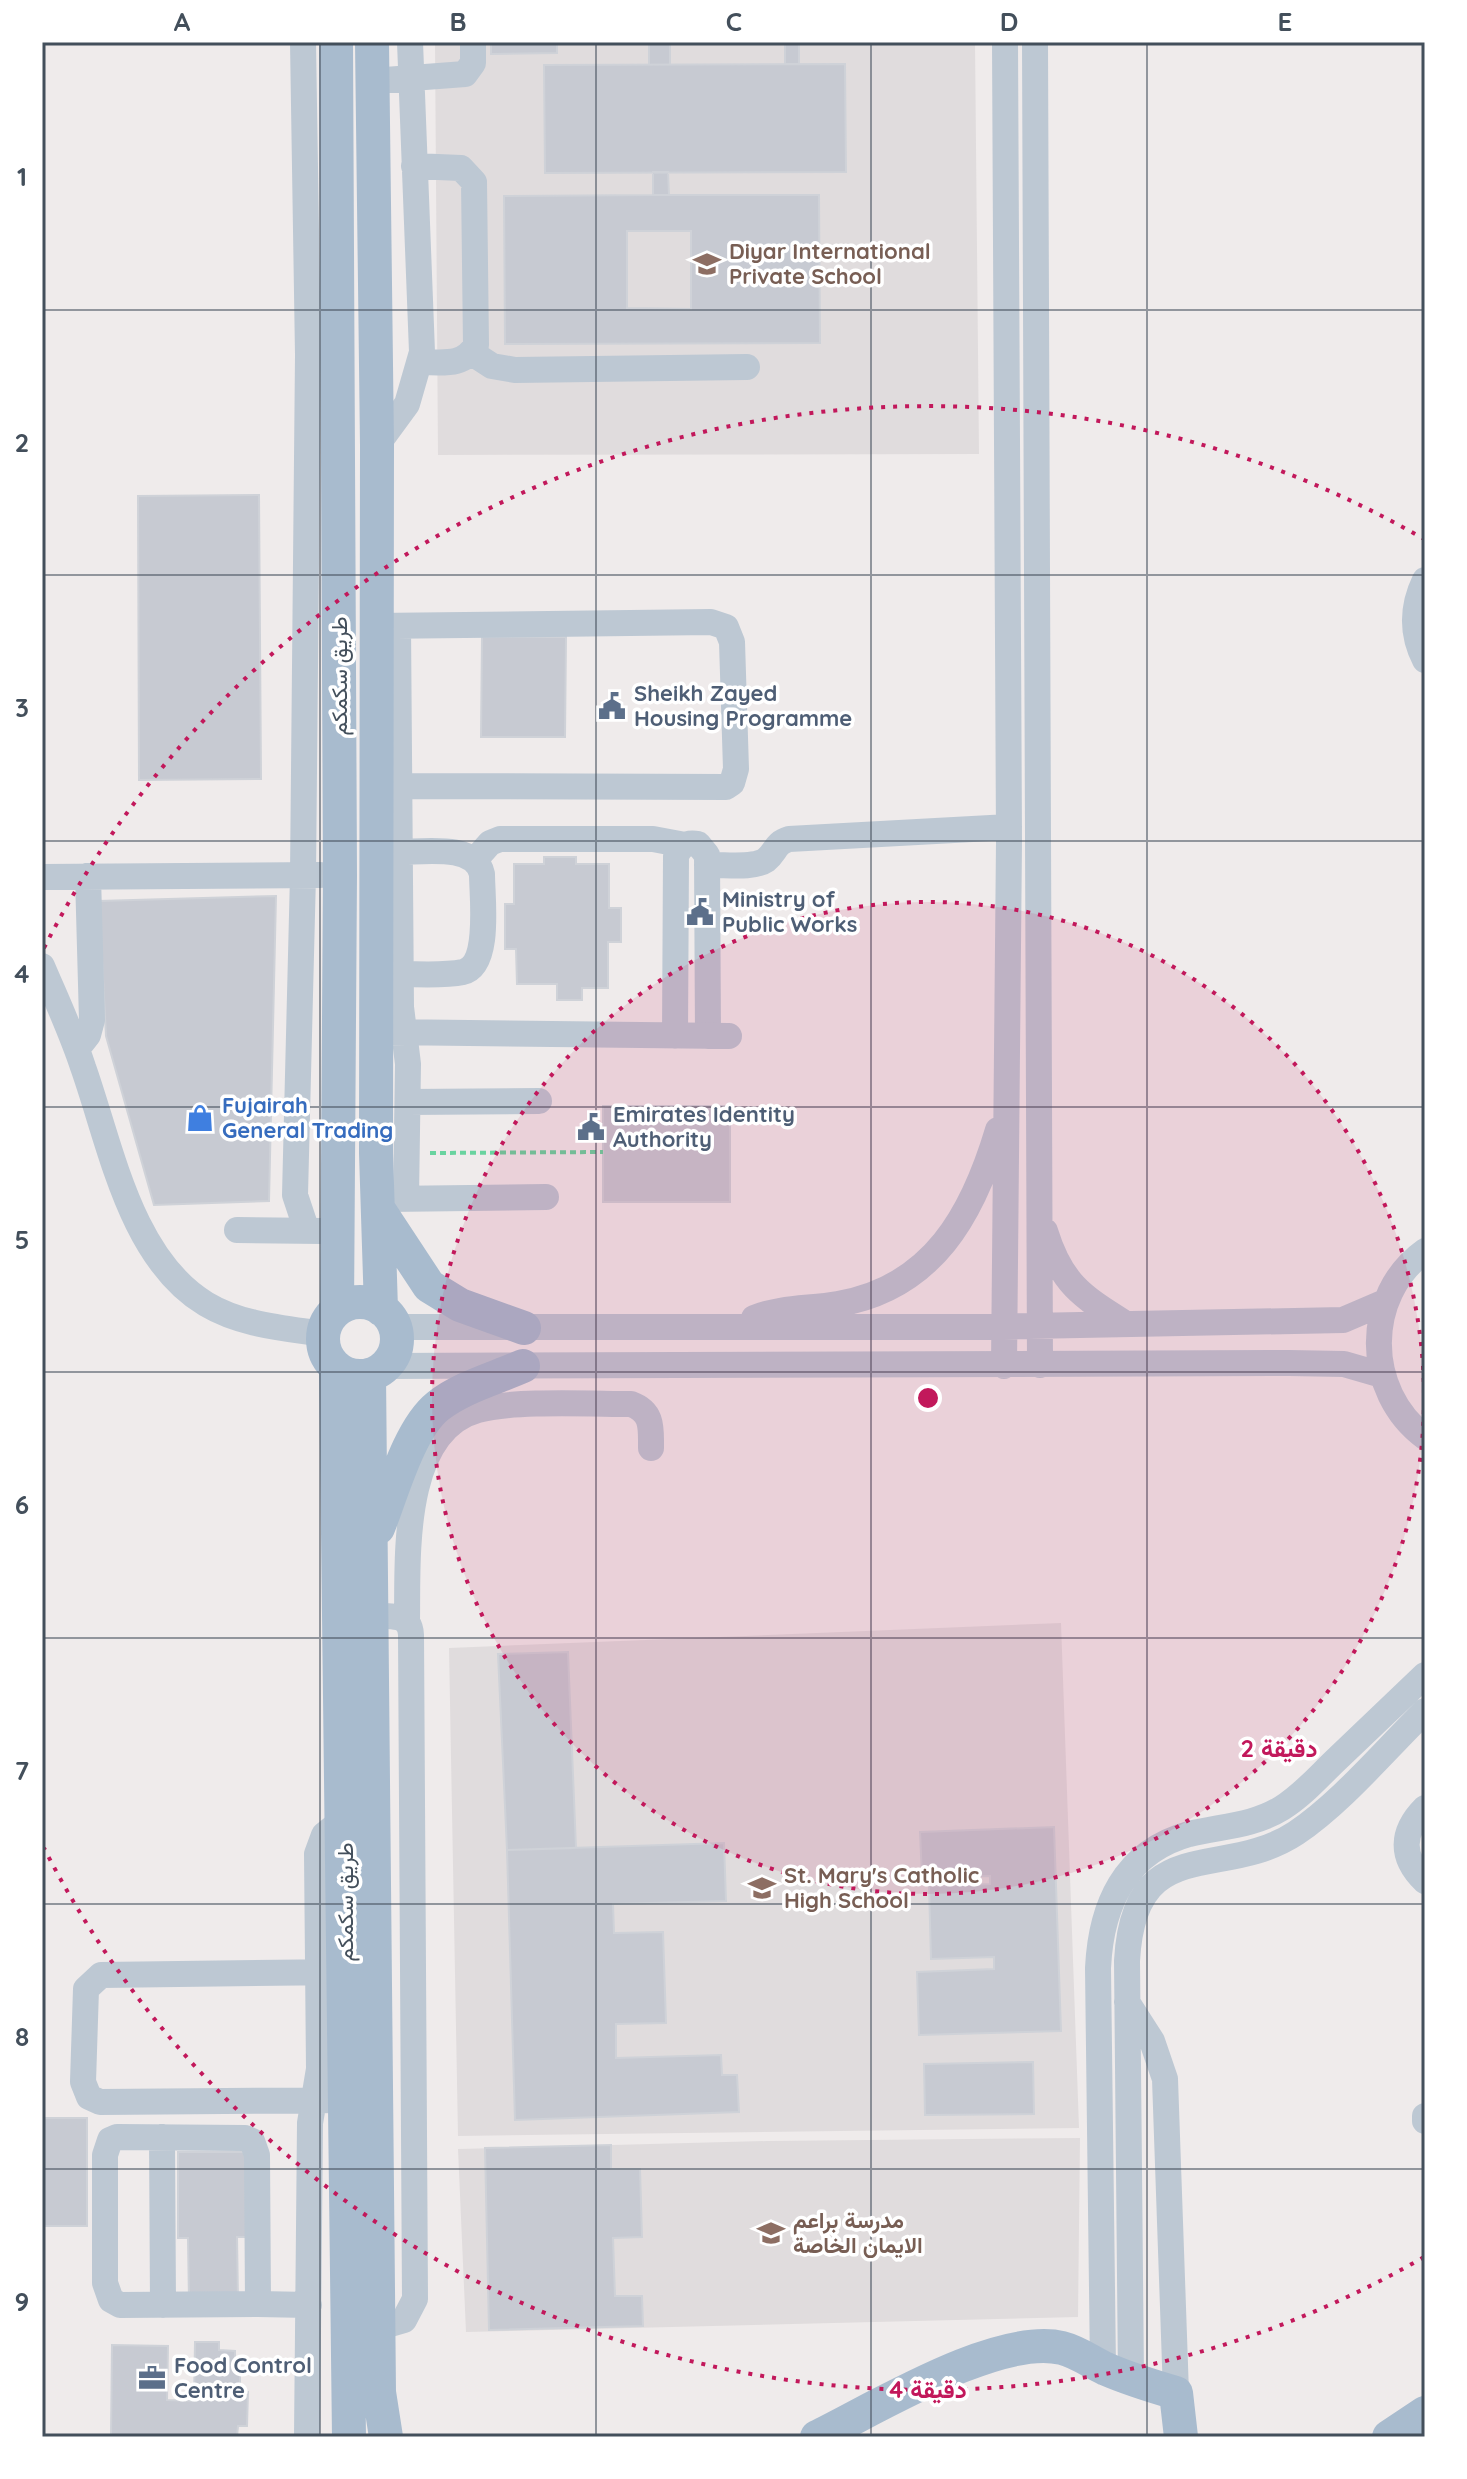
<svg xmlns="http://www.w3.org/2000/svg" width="1467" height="2479" viewBox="0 0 1467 2479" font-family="Quicksand,Vazirmatn,sans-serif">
  <rect width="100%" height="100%" fill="#efebeb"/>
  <!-- education -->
  <path fill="#e0dcdd" d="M435 42H975L979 454 438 455Z
    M1061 1623 1079 2128 458 2136 449 1648Z
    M1080 2138 1078 2317 466 2332 458 2149 767 2141Z"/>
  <!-- building -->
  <path fill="#c7cad2" stroke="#cfd2d8" stroke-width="2" fill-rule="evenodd" d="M491 42H557V53L491 54Z
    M649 42H670V65H649Z
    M765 42H834V44H765Z
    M785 44H799V64H785Z
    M845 64 846 172 545 173 544 65Z
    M653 172H668L669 195H653Z
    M653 195H819L820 343 505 344 504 196ZM627 231H691V309L627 308Z
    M259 495 261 779 139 780 138 496Z
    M482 637H566L565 737H481Z
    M544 857H576V864H609V908H621V942H608V988H582V1000H557V984H517L516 949H505V904H514V864H544Z
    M276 896 269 1201 154 1205 106 1036 99 901Z
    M603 1106H730V1202H603Z
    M568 1652 576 1848 507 1850 498 1654Z
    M1054 1827 1061 2031 919 2035 917 1972 994 1969V1957L931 1959 929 1886 990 1884V1876L922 1878 920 1832Z
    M724 1843 726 1901 613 1904 614 1933 663 1932 666 2023 616 2024V2058L721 2055 722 2075H737L739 2112 515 2120 507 1850Z
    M1033 2062 1034 2114 925 2115 924 2064Z
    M42 2118H87V2226H42Z
    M611 2145V2169H640L642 2237 613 2238 615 2296H642L643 2326 489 2330 485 2148Z
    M178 2152H250L251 2237H237L238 2301H189L188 2238H178Z
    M195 2342H219V2350L235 2351V2367H240V2391L248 2392 247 2426H238L237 2437H111L112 2345 168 2346 167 2400 194 2401Z"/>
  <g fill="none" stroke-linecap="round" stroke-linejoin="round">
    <!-- path -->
    <path stroke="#69d39f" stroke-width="4" stroke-dasharray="6 4" stroke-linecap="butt" d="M430 1153 603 1152"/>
    <!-- minor -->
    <path stroke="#bdc8d3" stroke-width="26" d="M303 42 308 355 303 875 295 1195 307 1231
      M1035 42 1040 1365
      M372 81 465 74 473 63V42
      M414 166 461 168 474 182 476 345C464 367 442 362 420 362
      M472 353 492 366 515 370 747 367
      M377 445 407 404 422 352 410 42
      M1425 580C1412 607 1411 633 1425 660
      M374 626 711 622 726 627 732 642 736 769 732 783 726 787 397 786
      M398 626 401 1007 408 1064 406 1198
      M398 852C423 852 475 843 482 874 482 898 491 965 463 972 443 976 420 974 400 974
      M475 860 490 843 500 839H653L685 845
      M707 865C723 864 753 869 766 860 776 852 775 843 789 839L1009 827
      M42 877 320 875
      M42 966C56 999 72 1033 83 1067 111 1146 130 1258 206 1304 241 1325 283 1328 323 1334
      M387 1032 729 1036
      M675 1036 676 856C681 845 687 842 698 844L707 855 708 1036
      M77 1049 88 1035 92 1020 88 876
      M408 1102 539 1101
      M388 1199 546 1197
      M237 1230 322 1231
      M1045 1231C1061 1283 1081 1296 1126 1324
      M1425 1251C1363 1295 1364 1392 1425 1437
      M754 1318C781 1307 810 1309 838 1304 933 1288 973 1214 998 1130
      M394 1327H974L1343 1320 1385 1302
      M385 1366 1289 1363 1344 1364 1382 1375
      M1004 1366 1009 841 1005 42
      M373 1616C390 1616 410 1613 411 1635L415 2299 404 2320 380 2327
      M407 1622C408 1559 400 1431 478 1410 513 1400 592 1404 631 1404 653 1412 651 1428 651 1448
      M1425 1808C1401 1832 1400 1857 1425 1881
      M345 1972 101 1975 86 1989 83 2082 89 2097 100 2102 347 2100
      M1127 2002 1152 2041 1165 2079 1176 2393
      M1425 2116V2121
      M117 2137 245 2138 252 2141 257 2155 258 2304 120 2305 111 2300 105 2283V2155L110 2140Z
      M162 2137 163 2305
      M258 2304 309 2305
      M1103 2368 1098 1968C1101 1906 1124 1852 1189 1834 1222 1826 1253 1826 1282 1808 1303 1795 1319 1776 1337 1759 1366 1731 1396 1703 1425 1675
      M1131 2380 1127 1961C1134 1830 1222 1882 1296 1833 1342 1802 1385 1750 1425 1711
      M307 2437 310 2123 319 2069 317 1854 324 1835 344 1819"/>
    <!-- major -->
    <path stroke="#a8bbce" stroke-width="34" d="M336 42 340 875 337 1310
      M372 42 377 445 376 1153 381 1309
      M379 1210 429 1286 460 1305 524 1328
      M323 1339a37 37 0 1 1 74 0a37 37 0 1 1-74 0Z
      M336 1368 349 2437
      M369 1375 379 2392 386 2437
      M378 1528C392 1493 409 1429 438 1406 462 1387 496 1378 523 1366
      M817 2437C876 2408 998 2333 1062 2348 1078 2352 1091 2362 1106 2369 1129 2379 1152 2386 1176 2393L1181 2437
      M1389 2437 1425 2413"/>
  </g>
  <!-- grid -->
  <path fill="none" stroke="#434f5b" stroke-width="2" stroke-opacity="0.55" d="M320 42V2437M596 42V2437M871 42V2437M1147 42V2437M42 310H1425M42 575H1425M42 841H1425M42 1107H1425M42 1372H1425M42 1638H1425M42 1904H1425M42 2169H1425"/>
  <!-- distance rings -->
  <circle cx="928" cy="1398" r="496" fill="#c2185b" fill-opacity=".12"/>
  <g fill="none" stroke="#c2185b" stroke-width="4" stroke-dasharray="4 8">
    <circle cx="928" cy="1398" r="496"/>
    <path d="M1424 2257A992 992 0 0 1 44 1848M44 948A992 992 0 0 1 1424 539"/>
  </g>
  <!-- icons -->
  <defs>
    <g id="school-bare" transform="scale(2.16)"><path d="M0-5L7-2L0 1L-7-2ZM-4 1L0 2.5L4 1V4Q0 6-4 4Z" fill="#8d6e63" stroke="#fff" stroke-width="2.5" paint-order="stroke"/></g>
    <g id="civic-bare" transform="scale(2.16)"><path d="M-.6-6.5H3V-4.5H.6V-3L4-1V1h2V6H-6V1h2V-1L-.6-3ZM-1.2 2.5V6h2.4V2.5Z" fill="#5c6f8a" stroke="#fff" stroke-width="2.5" paint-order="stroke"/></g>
    <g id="shop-bare" transform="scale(2.16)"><path d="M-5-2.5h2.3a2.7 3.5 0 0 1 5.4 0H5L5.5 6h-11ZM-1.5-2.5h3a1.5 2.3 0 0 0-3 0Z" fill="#3f7fe0" stroke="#fff" stroke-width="2.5" paint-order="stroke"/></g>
    <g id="office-bare" transform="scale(2.16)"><path d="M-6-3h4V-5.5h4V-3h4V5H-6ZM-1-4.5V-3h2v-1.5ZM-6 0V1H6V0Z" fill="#5c6f8a" stroke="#fff" stroke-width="2.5" paint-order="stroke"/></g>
  </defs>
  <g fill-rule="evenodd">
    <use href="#school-bare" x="707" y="264"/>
    <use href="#civic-bare" x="612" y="706"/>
    <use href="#civic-bare" x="700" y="912"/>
    <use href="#shop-bare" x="200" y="1118"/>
    <use href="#civic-bare" x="591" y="1127"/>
    <use href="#school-bare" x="762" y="1888"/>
    <use href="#school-bare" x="771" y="2233"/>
    <use href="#office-bare" x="152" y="2378"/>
  </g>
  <g text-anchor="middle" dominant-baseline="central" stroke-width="7" stroke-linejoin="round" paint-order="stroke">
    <!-- education labels -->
    <g font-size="22" font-weight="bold" fill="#785e54" stroke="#fff" text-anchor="start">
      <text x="729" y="251">Diyar International<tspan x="729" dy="25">Private School</tspan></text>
      <text x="784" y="1875">St. Mary's Catholic<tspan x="784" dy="25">High School</tspan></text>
      <text x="793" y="2220">مدرسة براعم<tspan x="793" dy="25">الايمان الخاصة</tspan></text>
    </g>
    <!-- street labels -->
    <g font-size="22" fill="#434f5b" stroke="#fff">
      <text transform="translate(339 676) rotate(-90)">طريق سكمكم</text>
      <text transform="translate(345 1902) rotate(-90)">طريق سكمكم</text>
    </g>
    <!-- service labels -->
    <g font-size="22" font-weight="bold" fill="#4e5e75" stroke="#fff" text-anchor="start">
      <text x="634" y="693">Sheikh Zayed<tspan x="634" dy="25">Housing Programme</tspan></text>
      <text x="722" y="899">Ministry of<tspan x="722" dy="25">Public Works</tspan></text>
      <text x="613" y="1114">Emirates Identity<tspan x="613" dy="25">Authority</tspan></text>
      <text x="174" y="2365">Food Control<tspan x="174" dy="25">Centre</tspan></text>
    </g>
    <!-- shop labels -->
    <g font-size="22" font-weight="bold" fill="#366cbe" stroke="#fff" text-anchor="start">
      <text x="222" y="1105">Fujairah<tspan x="222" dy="25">General Trading</tspan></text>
    </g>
  </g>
  <circle cx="928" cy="1398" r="12" fill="#c2185b" stroke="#fff" stroke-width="4"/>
  <g font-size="24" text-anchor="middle" font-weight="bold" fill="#c2185b" stroke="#fff" stroke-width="7" stroke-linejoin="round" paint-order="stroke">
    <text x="1279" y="1757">2 دقيقة</text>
    <text x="928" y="2398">4 دقيقة</text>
  </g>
  <!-- border -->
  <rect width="1467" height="2479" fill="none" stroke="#ffffff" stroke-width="88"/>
  <rect x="44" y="44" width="1379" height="2391" fill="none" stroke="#434f5b" stroke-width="3"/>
  <g font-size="26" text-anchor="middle" font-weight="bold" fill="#434f5b">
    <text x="182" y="31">A</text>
    <text x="458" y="31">B</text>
    <text x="734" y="31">C</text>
    <text x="1009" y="31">D</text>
    <text x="1285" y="31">E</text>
    <text x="22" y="186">1</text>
    <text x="22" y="452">2</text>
    <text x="22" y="717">3</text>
    <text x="22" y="983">4</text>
    <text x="22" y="1249">5</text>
    <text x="22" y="1514">6</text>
    <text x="22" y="1780">7</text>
    <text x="22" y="2046">8</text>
    <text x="22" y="2311">9</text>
  </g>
</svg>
